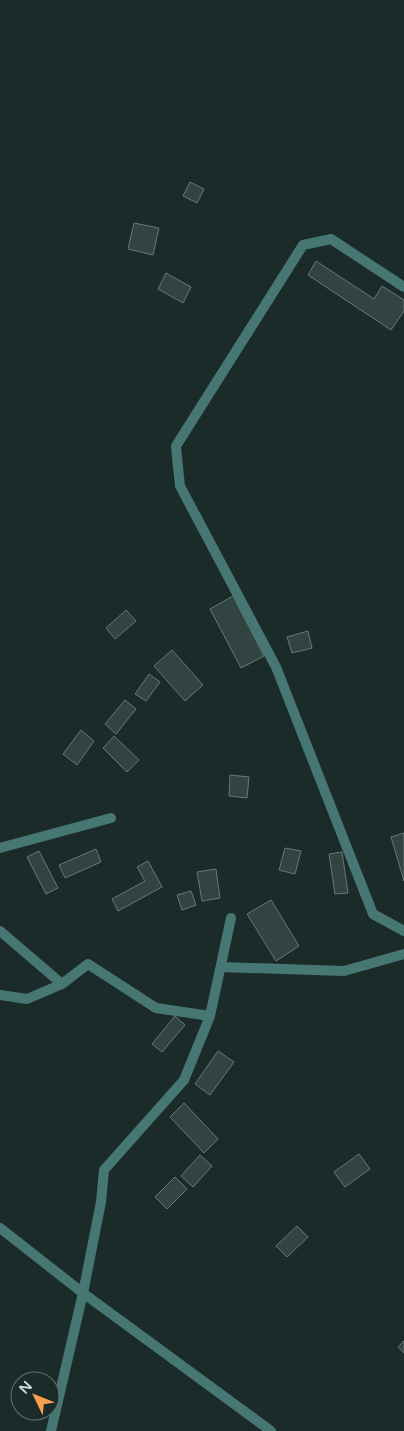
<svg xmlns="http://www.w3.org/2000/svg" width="404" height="1431" viewBox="0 0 404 1431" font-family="'Varela Round',sans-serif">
  <rect width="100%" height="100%" fill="#1a2b2a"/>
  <!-- building -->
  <path fill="#324442" stroke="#667977" d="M190 182 204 189 197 203 183 196Z
    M134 223 159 228 153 255 128 249Z
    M316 261 374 299 382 286 404 300V311L391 330 308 275Z
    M166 273 191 287 183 303 158 289Z
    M233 596 264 656 241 668 210 609Z
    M126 610 136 621 115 639 106 628Z
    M308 631 312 648 292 653 287 637Z
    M172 650 203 685 185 701 154 666Z
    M149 674 160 682 146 701 135 694Z
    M125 700 136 709 116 734 105 724Z
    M81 730 94 741 77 765 63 754Z
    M114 736 139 760 127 772 103 748Z
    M230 775 249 777 247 798 229 796Z
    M404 833V881L391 837Z
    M285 848 301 851 295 874 279 870Z
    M96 849 101 862 65 878 59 865Z
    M39 851 58 888 46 894 27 857Z
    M342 852 348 893 335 894 329 854Z
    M148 861 162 887 118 911 112 899 145 881 137 867Z
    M216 869 220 898 202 901 197 872Z
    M191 891 196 905 182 910 177 895Z
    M271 900 299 946 276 961 247 914Z
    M175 1016 185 1025 162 1052 152 1044Z
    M218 1051 234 1062 210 1095 195 1084Z
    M184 1103 218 1139 204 1153 170 1117Z
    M359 1154 370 1169 345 1187 334 1172Z
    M200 1155 212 1166 193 1187 181 1176Z
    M175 1177 187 1189 167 1209 155 1197Z
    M297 1226 308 1237 287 1257 276 1246Z
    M404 1341V1353L398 1347Z"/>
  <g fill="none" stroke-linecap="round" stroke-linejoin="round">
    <!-- minor -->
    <path stroke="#477773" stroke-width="10" d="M404 287 331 239 303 245 176 446 178 467 180 486 276 667 373 914 404 931
      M0 848 111 818
      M0 931 62 984
      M221 967 344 971 404 954
      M0 995 27 999 62 984 88 964 156 1008 210 1016
      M0 1228 83 1293 271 1431
      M51 1431 83 1293 101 1202 104 1170 184 1080 210 1016 231 918"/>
  </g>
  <!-- north arrow -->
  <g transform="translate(35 1396) rotate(313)"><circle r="24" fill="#1a2b2a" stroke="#637170"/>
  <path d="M0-4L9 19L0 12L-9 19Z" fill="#fb9e50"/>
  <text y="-8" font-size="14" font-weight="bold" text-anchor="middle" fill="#d1dbda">N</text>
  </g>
</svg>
